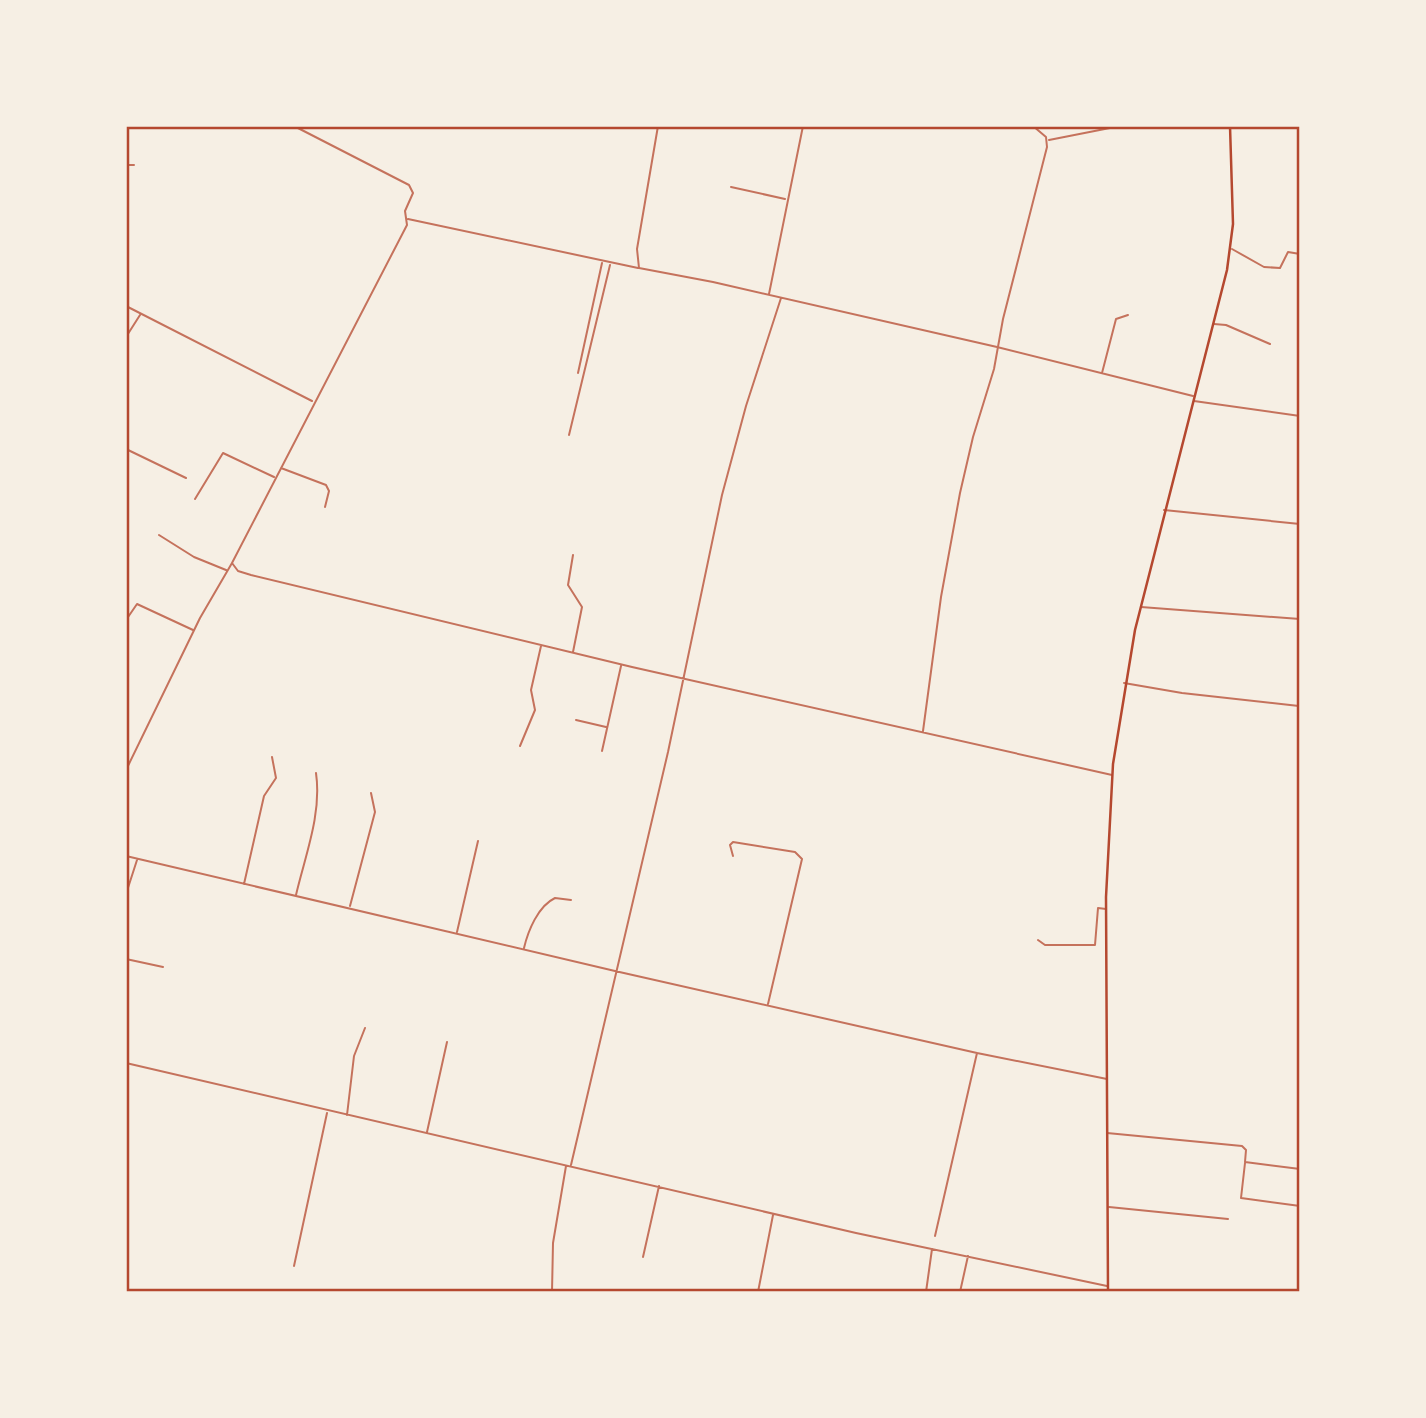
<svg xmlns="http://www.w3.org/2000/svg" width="1426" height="1418" viewBox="0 0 1426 1418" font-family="'Fira Sans Condensed',sans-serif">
  <rect width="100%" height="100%" fill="#f6efe4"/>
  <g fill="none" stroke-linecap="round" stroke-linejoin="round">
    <!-- minor -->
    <path stroke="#c5725c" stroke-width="2" d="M658 126 637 249 639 268 713 282 997 347 1193 396
      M1049 140 1120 126
      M126 165H134
      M731 187 785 199
      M408 219 638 268
      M1232 249 1264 267 1280 268 1288 252 1300 254
      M769 294 803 126
      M126 306 312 401
      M1214 324 1226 325 1270 344
      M126 337 140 315
      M578 373 602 263
      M1102 373 1116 319 1128 315
      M1194 401 1300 416
      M569 435 610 265
      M126 449 186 478
      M281 468 326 485 329 491 325 507
      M195 499 223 453 274 477
      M1164 510 1300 524
      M159 535 194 557 226 570
      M232 563 238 571 251 575 632 667 1112 775
      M1141 607 1300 619
      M126 620 137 604 193 630
      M573 652 582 607 568 585 573 555
      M1124 683 1182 693 1299 706
      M576 720 606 727
      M923 731 941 597 960 493 973 437 994 369 1003 319 1047 147 1046 137 1033 126
      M520 746 535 710 531 690 541 646
      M602 751 621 666
      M126 770 200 618 232 563 407 225 405 211 413 193 409 185 294 126
      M126 856 615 971 977 1053 1107 1079
      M733 856 730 845 733 842 795 852 802 859 768 1004
      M244 884 264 796 276 778 272 757
      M126 894 137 860
      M296 895C305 856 322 814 316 773
      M350 906 375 812 371 793
      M457 932 478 841
      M1038 940 1045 945H1095L1098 908 1106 909
      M524 948C528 931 538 906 555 898L571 900
      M126 959 163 967
      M126 1063 856 1233 1107 1286
      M347 1115 354 1056 365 1028
      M427 1132 447 1042
      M1107 1133 1242 1146 1246 1150 1245 1162 1300 1169
      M1245 1163 1241 1198 1300 1206
      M571 1165 668 752 722 495 746 406 781 298
      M1109 1207 1228 1219
      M935 1236 977 1053
      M643 1257 659 1186
      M294 1266 327 1113
      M552 1292 553 1243 566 1166
      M758 1292 773 1215
      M926 1292 932 1249
      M960 1292 968 1256"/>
    <!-- secondary -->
    <path stroke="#b5482f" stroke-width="2.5" d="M1108 1292 1106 897 1113 764 1135 630 1227 270 1233 224 1230 126"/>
  </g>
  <!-- border -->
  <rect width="1426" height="1418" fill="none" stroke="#f6efe4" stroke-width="256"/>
  <rect x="128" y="128" width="1170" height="1162" fill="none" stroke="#b5482f" stroke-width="2.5"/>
</svg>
